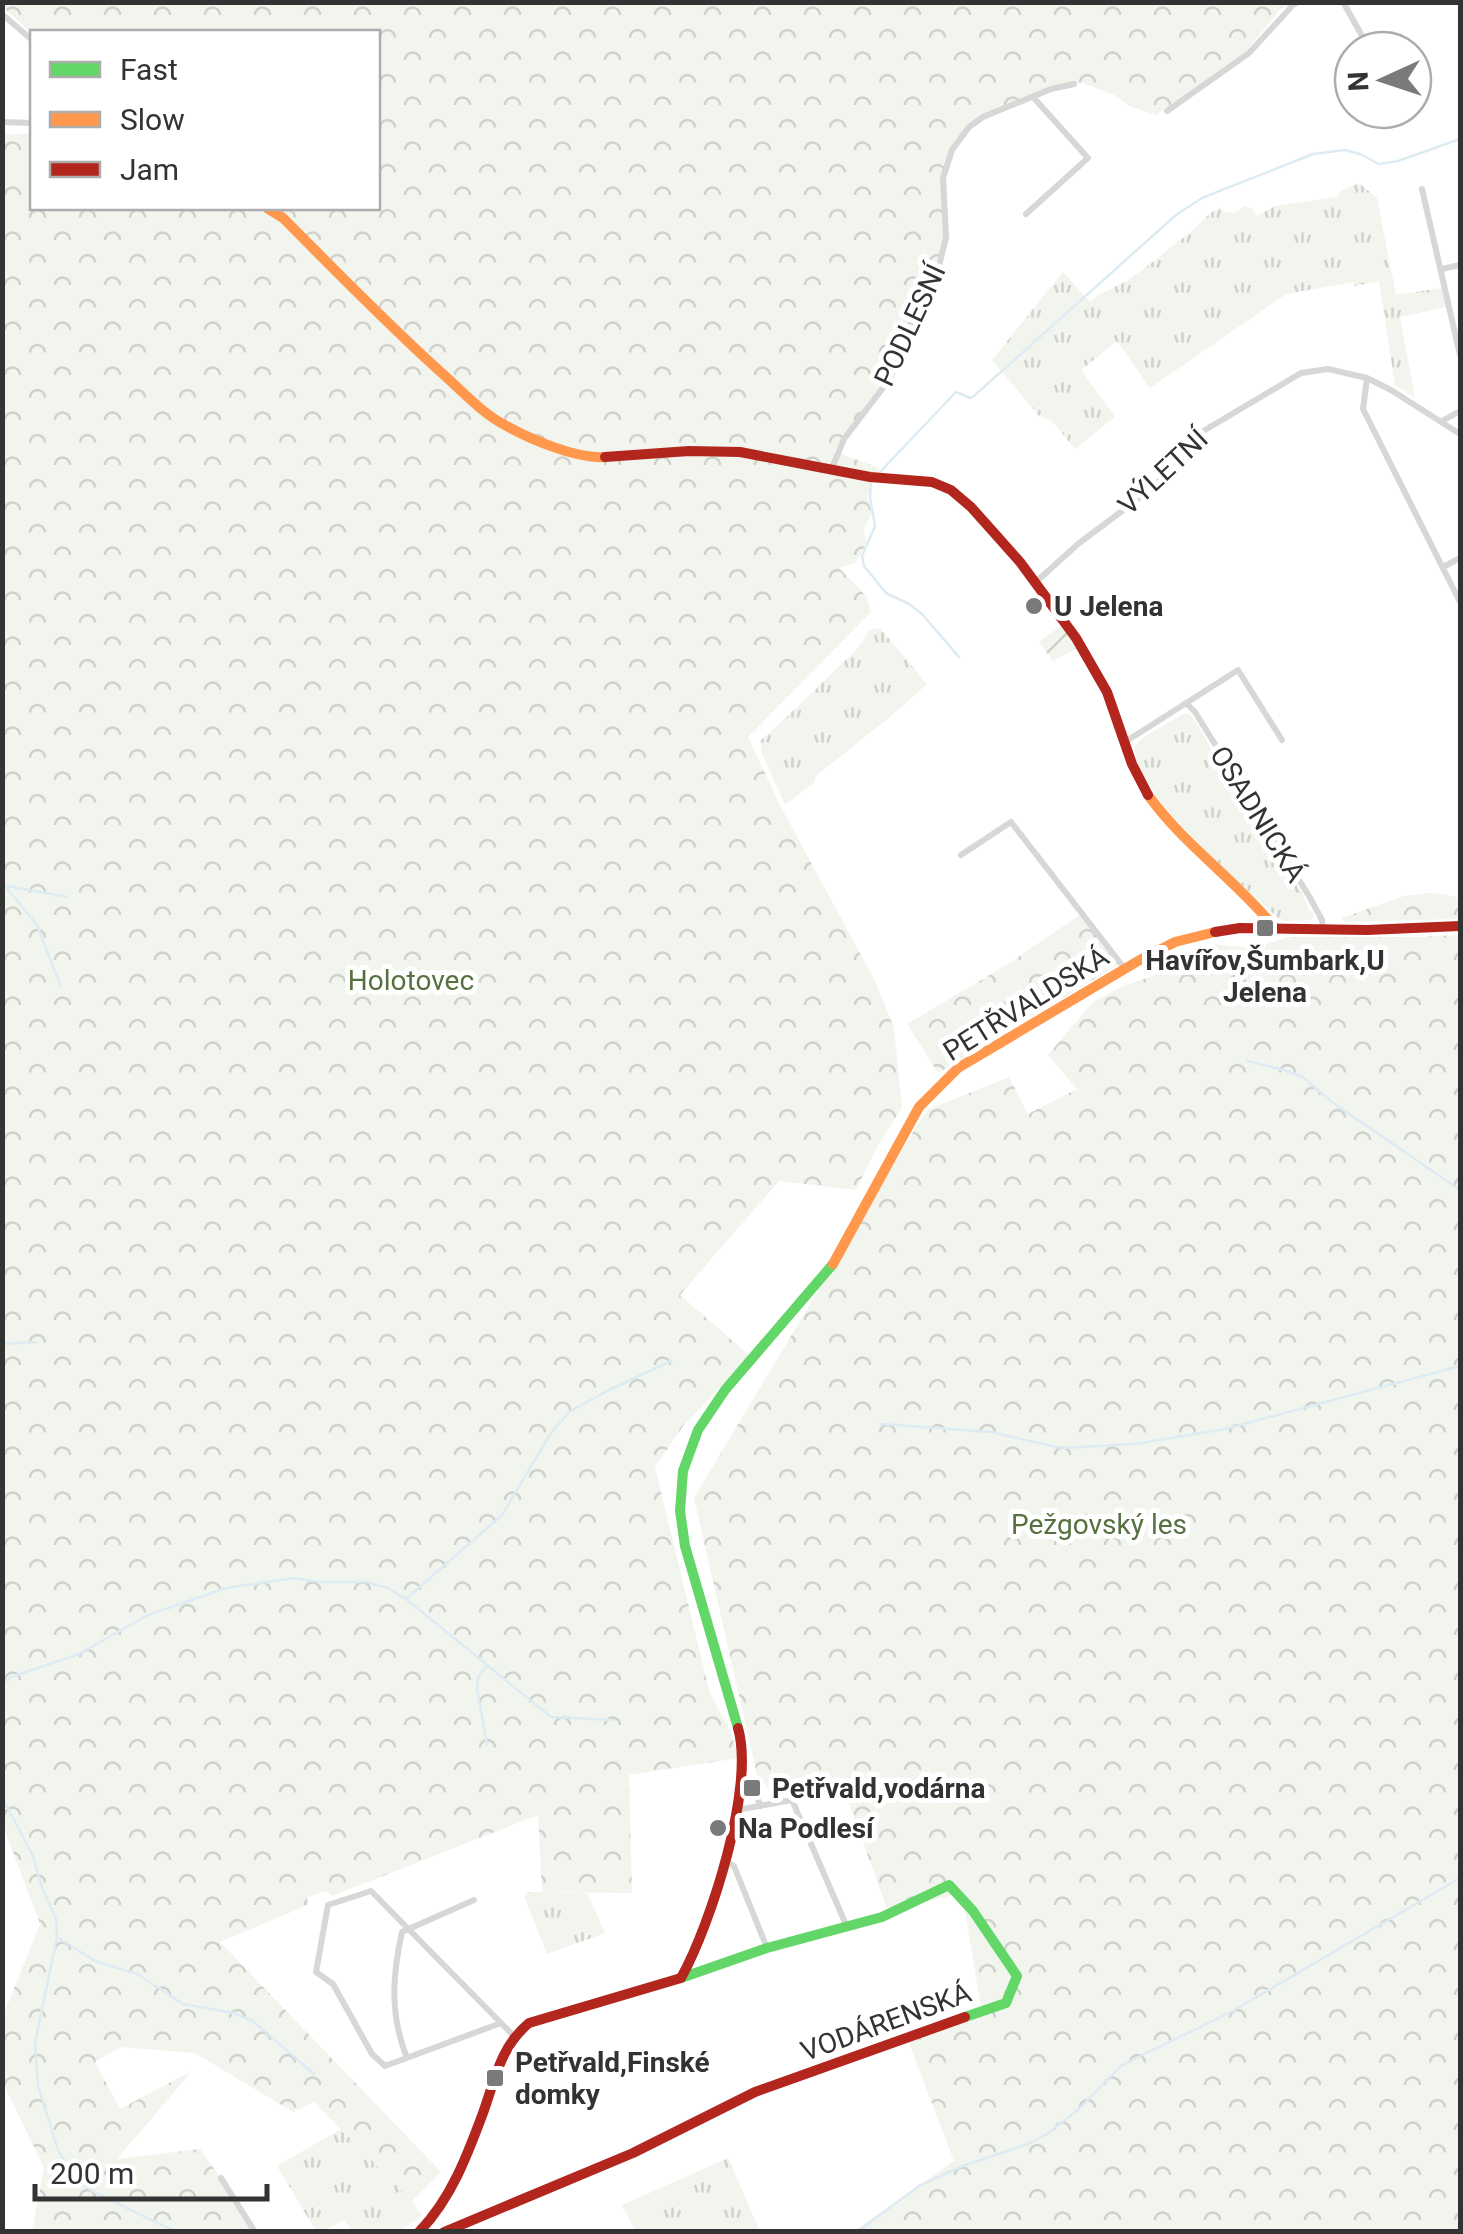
<svg xmlns="http://www.w3.org/2000/svg" width="1463" height="2234" viewBox="0 0 1463 2234" font-family="Roboto,sans-serif">
  <defs>
    <pattern id="grass-tufts" width="24" height="20" patternUnits="userSpaceOnUse" patternTransform="scale(2.5)"><rect width="24" height="20" fill="#f1f5ed"/><path d="M3 7l-1-3M5 7V3M7 7l1-3M15 17l-1-3M17 17v-4M19 17l1-3" fill="none" stroke="#cfd2cc"/></pattern>
    <pattern id="forest-crowns" width="20" height="18" patternUnits="userSpaceOnUse" patternTransform="scale(2.5)"><rect width="20" height="18" fill="#f1f5ed"/><path d="M2 6a3 3 0 1 1 6 0M12 15a3 3 0 1 1 6 0" fill="none" stroke="#cfd2cc"/></pattern>
    <pattern id="garden-furrows" width="10" height="10" patternUnits="userSpaceOnUse" patternTransform="scale(2.5)"><rect width="10" height="10" fill="#f1f5ed"/><path d="M-1 1l2-2M0 10L10 0M9 11l2-2" fill="none" stroke="#cfd2cc"/></pattern>
  </defs>
  <rect width="100%" height="100%" fill="#fff"/>
  <!-- grass -->
  <path fill="url(#grass-tufts)" d="M1359 183 1377 198 1396 295 1442 288 1446 307 1400 317 1415 398 1395 385 1379 281 1354 286V282L1286 294 1150 388 1117 341 1081 370 1115 417 1075 449 1052 421 1039 416 992 360 1063 272 1090 302C1102 291 1118 287 1131 278 1151 264 1170 248 1189 233 1200 224 1207 214 1220 207L1224 212 1235 213 1244 206 1252 208 1257 216 1275 206 1336 197 1342 190Z
    M880 628 927 684 891 716 816 776 814 783 785 805 762 754 760 741C785 719 809 696 832 673 850 655 857 654 869 630Z
    M1185 713 1190 714C1200 726 1206 741 1215 755 1220 764 1228 772 1233 781 1243 799 1253 817 1264 836 1279 860 1301 882 1309 910L1313 912 1314 917 1311 920 1283 921 1279 919C1245 886 1131 792 1135 746L1141 739Z
    M528 1892 587 1893 605 1933 547 1954 524 1896Z
    M341 2129 412 2201 422 2216 399 2231H352L345 2220 322 2231H316L277 2166Z
    M728 2158 760 2231H635L622 2205Z"/>
  <!-- forest -->
  <path fill="url(#forest-crowns)" d="M3 3H1293L1280 10 1246 51 1156 115 1129 106 1114 95 1083 83 1052 86 985 114 949 151 941 176 944 239 941 259 929 291 888 378 834 451 879 468 867 497 872 513 864 528 866 544 855 563 839 568 867 597 871 612 748 737 781 807 876 983 894 1028 902 1108 878 1145 856 1190 779 1181 680 1295 750 1356 684 1425 655 1467 710 1694 729 1728 739 1758 629 1775 632 1893 542 1892 538 1815 332 1896 326 1891 307 1897 308 1905 220 1942 441 2172 412 2201 314 2102 293 2112 195 2053 120 2047 95 2062 120 2109 192 2071 117 2159 200 2149 258 2231H32L44 2168 3 2083V2016L40 1924 2 1823V135L32 133V208H378V32L32 34 3 7Z
    M1429 893 1444 894 1460 898V919L1344 922 1342 918 1404 896Z
    M1081 914 1118 965 938 1073 907 1024 1008 964Z
    M1460 935V2231H854L954 2161 906 2035 981 2008 962 1893 888 1911 839 1776 776 1799 757 1774 694 1498 919 1122 929 1109 1009 1077 1028 1114 1077 1089 1048 1055 1093 1002 1121 987 1173 969 1198 948 1214 944 1242 947 1264 945 1288 937H1415Z"/>
  <!-- garden -->
  <path fill="url(#garden-furrows)" d="M1062 625 1077 648 1053 661 1039 642Z"/>
  <g fill="none" stroke-linecap="round" stroke-linejoin="round">
    <!-- stream -->
    <path stroke="#ddebf3" stroke-width="2.5" d="M880 472 956 392 970 398 974 396 1176 215 1202 198 1313 154 1345 150 1360 154 1379 164 1398 161 1460 139
      M871 481 870 497 875 526 862 556 864 566 886 593 909 604 922 614 959 657
      M2 885 67 897
      M5 886 37 925 61 987
      M1247 1061 1284 1070 1304 1078 1332 1102 1460 1190
      M2 1344 36 1342
      M881 1424 991 1432 1061 1448 1135 1444 1225 1429 1460 1366
      M407 1598 502 1515 551 1433 569 1412 609 1390 671 1361
      M487 1666 478 1677 477 1688 487 1745
      M2 1683 11 1677 79 1654 148 1615 226 1588 294 1578 319 1582H366L388 1588 406 1599 551 1717 613 1720
      M2 1797 33 1856 42 1888 56 1919 57 1937 35 2043 38 2086 58 2150 74 2176 92 2191 176 2232
      M60 1939 95 1961 137 1974 183 2004 233 2013 253 2021 314 2074
      M857 2232 919 2186 960 2167 1028 2144 1047 2134 1079 2109 1122 2065 1231 2012 1460 1878"/>
    <!-- street -->
    <path stroke="#d7d7d7" stroke-width="6" d="M1343 2 1370 50
      M2 14 32 40
      M1167 111 1249 53 1293 5 1298 2
      M2 122 32 123
      M1422 189 1460 355
      M1026 214 1088 158 1033 97
      M1442 269 1460 265
      M1367 378 1363 409 1460 602
      M1442 421 1460 411
      M832 468 844 439 889 380 935 282 946 238 943 178 952 150 969 127 983 117 1051 89 1074 84
      M1443 567 1460 558
      M1037 581 1078 544 1154 487 1200 433 1301 373 1328 369 1367 378 1391 390 1460 434
      M1186 703 1195 712 1309 896 1322 920 1323 929
      M1125 742 1238 670 1282 740
      M961 855 1011 822 1125 969
      M741 1777 752 1788 761 1806
      M737 1810 792 1800 847 1927
      M726 1861 734 1866 767 1948
      M501 2023 385 2066 372 2054 333 1984 316 1972 328 1905 371 1891 501 2023 513 2035
      M407 2058C390 2016 392 1976 402 1932L474 1900
      M221 2178 255 2232"/>
    <!-- fast -->
    <path stroke="#63d668" stroke-width="10" d="M738 1728 685 1546 680 1511 683 1471 698 1430 725 1390 833 1264
      M681 1978 767 1948 882 1917 949 1885 973 1911 1017 1976 1006 2003 965 2017"/>
    <!-- slow -->
    <path stroke="#ff974d" stroke-width="10" d="M267 208 283 218C336 271 388 325 444 375 463 392 481 412 503 424 529 439 576 459 605 457
      M1148 795C1184 845 1236 880 1275 928
      M833 1264 919 1107 958 1068 1138 961 1175 942 1215 932"/>
    <!-- jam -->
    <path stroke="#b3261e" stroke-width="10" d="M605 457 689 451 740 452 870 477 932 482 951 490 971 507 1020 562 1076 638 1107 692 1132 764 1148 795
      M1215 932 1240 928 1367 930 1460 926
      M419 2232C451 2199 467 2156 483 2113 495 2080 500 2047 529 2023L681 1978C711 1924 755 1787 738 1728
      M444 2232 633 2153 755 2092 965 2017"/>
  </g>
  <!-- markers -->
  <g fill="#7a7a7a" stroke="#fff" stroke-width="4">
    <circle cx="1034" cy="606" r="10"/>
    <rect x="1255" y="918" width="20" height="20" rx="5"/>
    <rect x="742" y="1778" width="20" height="20" rx="5"/>
    <circle cx="718" cy="1828" r="10"/>
    <rect x="485" y="2068" width="20" height="20" rx="5"/>
  </g>
  <g text-anchor="middle" dominant-baseline="central" stroke-width="10" stroke-linejoin="round" paint-order="stroke">
    <!-- street labels -->
    <g font-size="28" fill="#333" stroke="#fff">
      <text transform="translate(910 325) rotate(-65)">PODLESNÍ</text>
      <text transform="translate(1163 472) rotate(-43)">VÝLETNÍ</text>
      <text transform="translate(1258 814) rotate(58)">OSADNICKÁ</text>
      <text transform="translate(1026 1004) rotate(-32)">PETŘVALDSKÁ</text>
      <text transform="translate(886 2022) rotate(-20)">VODÁRENSKÁ</text>
    </g>
    <!-- poi labels -->
    <g font-size="28" font-weight="bold" fill="#333" stroke="#fff" text-anchor="start">
      <text x="1054" y="606">U Jelena</text>
      <text x="1265" y="960" text-anchor="middle">Havířov,Šumbark,U<tspan x="1265" dy="32">Jelena</tspan></text>
      <text x="772" y="1788">Petřvald,vodárna</text>
      <text x="738" y="1828">Na Podlesí</text>
      <text x="515" y="2062">Petřvald,Finské<tspan x="515" dy="32">domky</tspan></text>
    </g>
    <!-- park labels -->
    <g font-size="28" fill="#56703f" stroke="#fff">
      <text x="411" y="980">Holotovec</text>
      <text x="1099" y="1524">Pežgovský les</text>
    </g>
  </g>
  <!-- border -->
  <rect width="1463" height="2234" fill="none" stroke="#333333" stroke-width="10"/>
  <!-- legend -->
  <rect x="30" y="30" width="350" height="180" fill="#ffffff" stroke="#adadad" stroke-width="2.5"/>
  <rect x="50" y="62" width="50" height="15" fill="#63d668" stroke="#adadad" stroke-width="2.5"/>
  <text x="120" y="80" font-size="30" fill="#333333">Fast</text>
  <rect x="50" y="112" width="50" height="15" fill="#ff974d" stroke="#adadad" stroke-width="2.5"/>
  <text x="120" y="130" font-size="30" fill="#333333">Slow</text>
  <rect x="50" y="162" width="50" height="15" fill="#b3261e" stroke="#adadad" stroke-width="2.5"/>
  <text x="120" y="180" font-size="30" fill="#333333">Jam</text>
  <!-- north arrow -->
  <g transform="translate(1383 80) rotate(267)"><circle r="48" fill="#ffffff" stroke="#adadad" stroke-width="2.5"/>
  <path d="M0-8L18 38L0 25L-18 38Z" fill="#7a7a7a"/>
  <text y="-15" font-size="28" font-weight="bold" text-anchor="middle" fill="#333333">N</text>
  </g>
  <!-- scale -->
  <path d="M35 2184v15h232v-15" fill="none" stroke="#333333" stroke-width="5"/>
  <text x="50" y="2184" font-size="30" fill="#333333" stroke="#ffffff" stroke-width="8" paint-order="stroke">200 m</text>
</svg>
